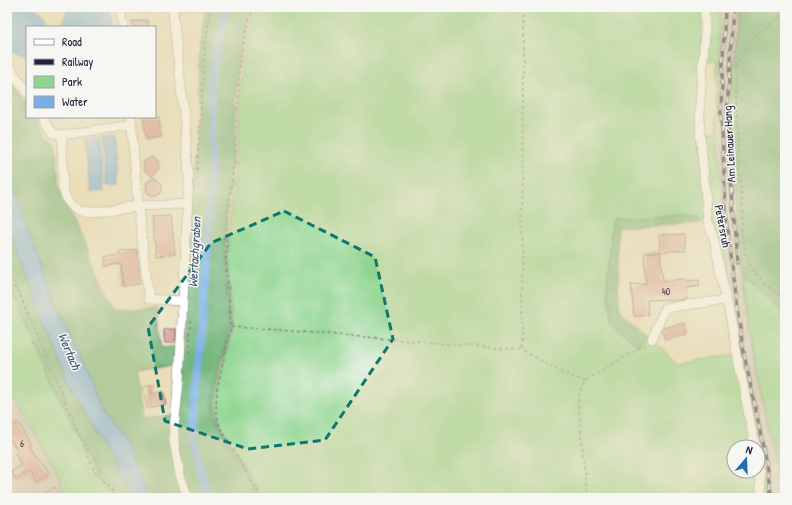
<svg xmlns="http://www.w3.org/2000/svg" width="792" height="505" viewBox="0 0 792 505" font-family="'Patrick Hand',sans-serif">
  <rect width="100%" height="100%" fill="#f6f6f2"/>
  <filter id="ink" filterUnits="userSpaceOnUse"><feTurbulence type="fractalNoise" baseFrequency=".025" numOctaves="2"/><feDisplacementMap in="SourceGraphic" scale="8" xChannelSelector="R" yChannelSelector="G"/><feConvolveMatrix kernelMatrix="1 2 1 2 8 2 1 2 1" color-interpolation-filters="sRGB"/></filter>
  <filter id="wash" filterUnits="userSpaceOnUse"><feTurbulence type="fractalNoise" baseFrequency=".012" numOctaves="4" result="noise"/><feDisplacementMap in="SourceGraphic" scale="16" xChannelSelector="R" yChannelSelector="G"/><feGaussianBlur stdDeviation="0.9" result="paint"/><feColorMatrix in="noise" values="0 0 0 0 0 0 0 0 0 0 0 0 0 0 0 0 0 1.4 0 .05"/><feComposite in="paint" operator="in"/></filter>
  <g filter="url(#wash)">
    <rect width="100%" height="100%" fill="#eadeb9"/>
    <!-- industrial -->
    <path fill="#cfc0ba" d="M121 7H206L205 12 124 14Z
      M721 7H737L730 113 738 231 744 296 753 353 782 498H768L741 355 731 296 724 230 718 112Z
      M7 385 57 472 67 498H7Z"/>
    <!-- green -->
    <path fill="#8fd58f" stroke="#587c65" d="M255 7H703L699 101 707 222 700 223 699 218 612 223 607 289 612 323 644 340 646 334 678 363 736 355 753 447H734V471H758L761 498H262L221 426 217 412 218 389 232 327 227 258 229 222 238 145 242 64 246 39Z
      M706 7H721L718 112 724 230 731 296 741 355 768 498H764L758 458V447L715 240 701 132 717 130 716 112 717 61H705Z
      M742 273 785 315V476L778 477 753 353Z
      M7 280 96 477 113 498H67L57 472 7 385Z"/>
    <!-- forest -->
    <path fill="#73b67a" stroke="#4a6c5a" d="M206 7H252L243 39 238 65 235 145 226 222 225 258 230 327 216 389 215 412 220 427 260 498H191L184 475 176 442 193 193 200 44Z
      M737 7H785V315L742 273 738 231 730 113Z
      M7 76 27 105V117H35L48 136 55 140 59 188 115 309 157 308 162 348 178 346 177 365 134 372 142 419 174 415 186 498H148L123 444 101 410 82 361 64 323 26 226 14 186 7 170Z
      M681 215 699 218 700 223 617 227 619 310 646 334 644 340 636 344 612 323 607 289 612 223 615 218Z
      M7 226 68 379 130 498H113L96 477 7 280Z"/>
    <!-- water -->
    <path fill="#76aee5" stroke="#4c6890" d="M16 7C34 7 43 7 49 27H27L26 55C19 54 13 53 7 47V13Z
      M70 7H106L111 15 112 27H64C63 19 65 14 70 7Z
      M114 137 119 185 107 186 102 138Z
      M99 138 104 191 90 192 85 140Z
      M7 170 14 186 26 226 64 323 82 361 101 410 123 444 148 498H130L86 416 68 379 7 226Z"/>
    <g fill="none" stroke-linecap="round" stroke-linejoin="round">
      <!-- canal -->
      <path stroke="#76aee5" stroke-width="8" d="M209 498 201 472 194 440 208 241 211 165V76L227 7"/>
    </g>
    <g id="blocks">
      <!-- building -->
      <path fill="#d9968e" d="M147 20 148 27H133L132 22Z
        M143 117H159L161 137 146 139Z
        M152 157 158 161 159 166 158 170 152 176 145 171 143 166 145 160Z
        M153 177 159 181 162 185 161 193 156 196H153L148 193 146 188 147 182Z
        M171 216 175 254 156 256 152 217Z
        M684 234 685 250 660 252 659 235Z
        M137 250 140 284 123 286 121 264 106 266 105 257 120 255 119 252Z
        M660 252 663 281 685 279 686 281 699 280 700 286 686 288 687 299 670 301V299L647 300 648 315 634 316 631 285 646 284 644 253Z
        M685 323 688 334 665 340 662 330 663 328Z
        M176 329 175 342 165 343 164 330Z
        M151 385 152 394 163 391 166 404 147 408 143 387Z
        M18 422 32 445 29 446 49 474 36 482 29 471 16 480 11 472 22 465 15 453 18 451 10 439 7 441V429Z
        M55 487 60 498H32Z"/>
    </g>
  </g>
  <g filter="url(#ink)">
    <use href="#blocks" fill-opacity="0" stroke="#86807a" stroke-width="1"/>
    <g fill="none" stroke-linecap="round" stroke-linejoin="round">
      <!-- minor casing -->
      <g stroke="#86807a" stroke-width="10">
        <path id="minor" d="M118 7 121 14 123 27
          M174 7 173 11C178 66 186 122 189 177L179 382 174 428V442L180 475 188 498
          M705 7V33L700 101V132L708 222 714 240 726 300 728 306 755 447
          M7 63 27 93
          M43 117 53 133 62 135 132 125
          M131 117 138 206 149 299 182 301
          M62 135 63 188 67 200 72 206 80 211 91 212 138 206 187 204
          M652 339 665 308 726 300
          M758 465 762 498"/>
      </g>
      <!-- path -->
      <path stroke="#86807a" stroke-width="1.5" stroke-dasharray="3 3" stroke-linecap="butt" d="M253 7 244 39 240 64 236 145 227 222 226 258 231 327 217 389 216 412 220 427 261 498
        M739 7 735 68 738 155 743 212 741 231 746 256 754 272 766 285 785 300
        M736 66 753 37 785 12
        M197 170 205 46 211 7
        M7 287 17 288 96 474 111 487 114 498
        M231 327 267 329 522 350 565 374 585 381
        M522 349 523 7
        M189 353 191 321
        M7 482 12 492 13 498
        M587 498 578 398 585 381 646 344"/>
      <!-- minor -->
      <use href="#minor" stroke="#fff" stroke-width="9"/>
      <!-- rail casing -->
      <g stroke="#22223b" stroke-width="3.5">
        <path id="rail" d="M725 7 721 112 727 229 735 296 744 354 758 420 772 498
          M729 151 727 113 733 7
          M731 177 737 263"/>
      </g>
      <!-- rail -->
      <use href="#rail" stroke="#f6f6f2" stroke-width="2" stroke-dasharray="6" stroke-linecap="butt"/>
    </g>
  </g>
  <!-- marked area -->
  <path d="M0 0H792V505H0ZM284 211 375 257 393 339 325 440 248 449 165 421 148 327 211 243Z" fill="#eadeb9" fill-opacity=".55" fill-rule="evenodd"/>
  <path fill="none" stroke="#0f766e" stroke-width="3" stroke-dasharray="8 5" stroke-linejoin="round" d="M284 211 375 257 393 339 325 440 248 449 165 421 148 327 211 243Z"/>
  <g text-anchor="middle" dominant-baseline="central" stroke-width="3" stroke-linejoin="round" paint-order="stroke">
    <!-- number labels -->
    <g font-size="10" fill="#503f50">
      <text x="666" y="291">40</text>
      <text x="22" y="443">6</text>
    </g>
    <!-- street labels -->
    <g font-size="12" fill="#22223b" stroke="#f6f6f2">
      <text transform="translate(729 144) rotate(-93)">Am Leinauer Hang</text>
      <text transform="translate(723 226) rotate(79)">Petersruh</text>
    </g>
    <!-- water labels -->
    <g font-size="13" font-style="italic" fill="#3f5376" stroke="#f6f6f2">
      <text transform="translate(194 252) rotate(-87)">Wertachgraben</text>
      <text transform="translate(70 351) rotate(67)">Wertach</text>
    </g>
  </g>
  <!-- margin -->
  <rect width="792" height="505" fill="none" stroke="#f6f6f2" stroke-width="24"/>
  <!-- legend -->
  <rect x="26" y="26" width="130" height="92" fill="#f6f6f2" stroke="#a1a1a9"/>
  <rect x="34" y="39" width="20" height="6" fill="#ffffff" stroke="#a1a1a9"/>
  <text x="62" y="46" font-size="12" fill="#22223b">Road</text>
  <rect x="34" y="59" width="20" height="6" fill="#22223b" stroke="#a1a1a9"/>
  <text x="62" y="66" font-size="12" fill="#22223b">Railway</text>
  <rect x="34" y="76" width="20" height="12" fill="#8fd58f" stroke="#a1a1a9"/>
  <text x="62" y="86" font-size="12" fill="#22223b">Park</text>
  <rect x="34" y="96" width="20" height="12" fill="#76aee5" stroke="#a1a1a9"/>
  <text x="62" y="106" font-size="12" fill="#22223b">Water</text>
  <!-- north arrow -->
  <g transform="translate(746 459) rotate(19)"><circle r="19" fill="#f6f6f2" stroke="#a1a1a9"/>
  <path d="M0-3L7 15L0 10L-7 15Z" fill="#1f6fb2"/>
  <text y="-6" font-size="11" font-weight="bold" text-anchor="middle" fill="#22223b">N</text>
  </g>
</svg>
